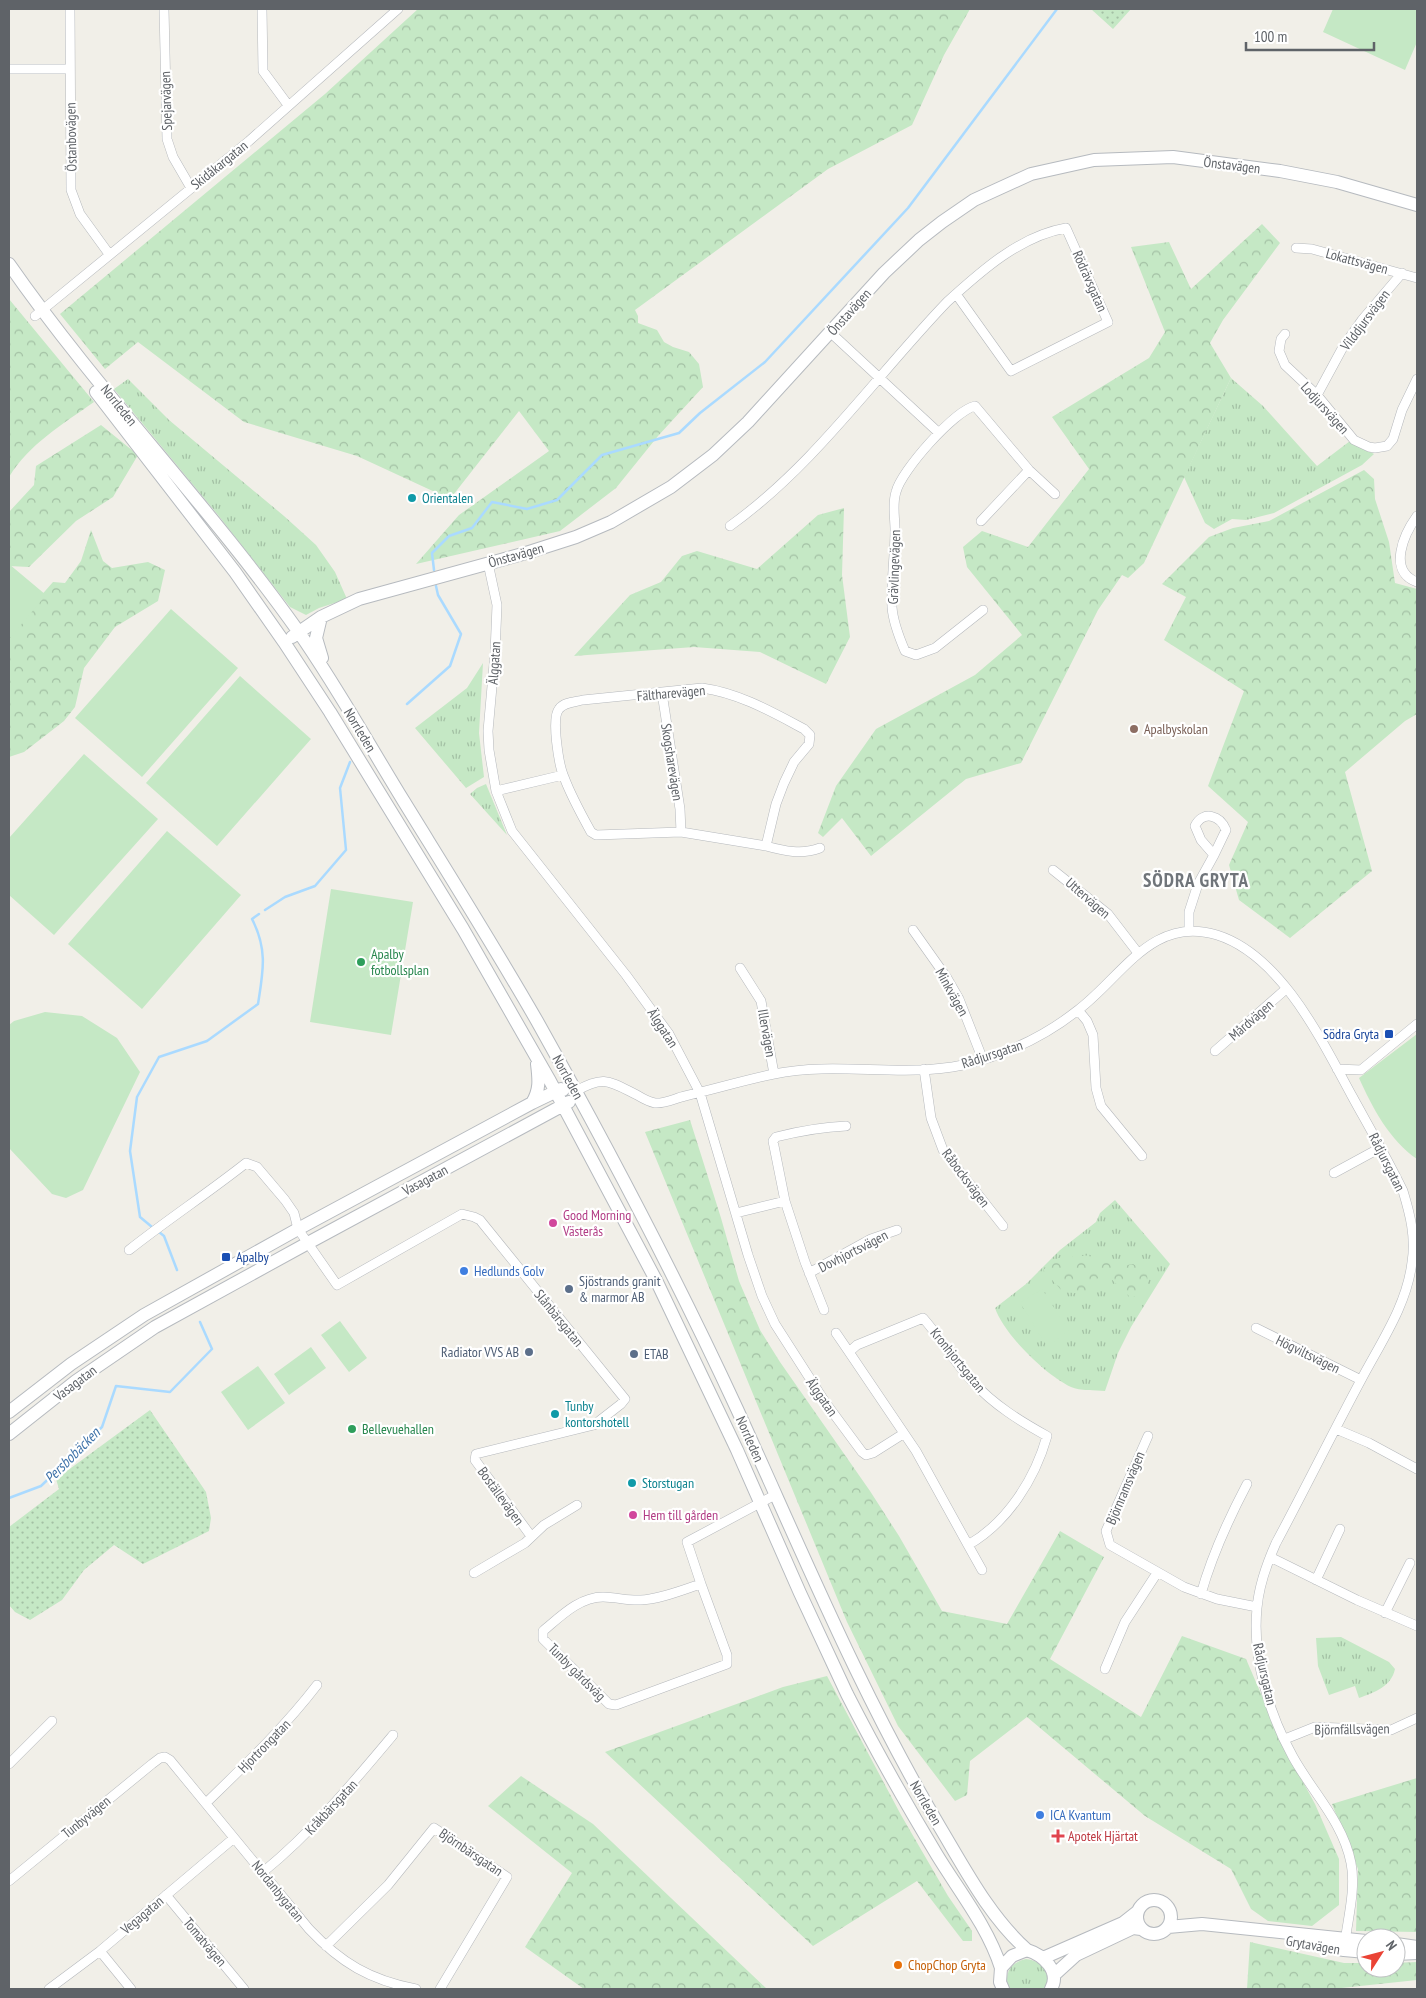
<svg xmlns="http://www.w3.org/2000/svg" width="1426" height="1998" viewBox="0 0 1426 1998" font-family="'PT Sans Narrow',sans-serif">
  <defs>
    <pattern id="grass-tufts" width="24" height="20" patternUnits="userSpaceOnUse" patternTransform="scale(1.25)"><rect width="24" height="20" fill="#c5e8c5"/><path d="M3 7l-1-3M5 7V3M7 7l1-3M15 17l-1-3M17 17v-4M19 17l1-3" fill="none" stroke="#a3c0a4"/></pattern>
    <pattern id="forest-crowns" width="20" height="18" patternUnits="userSpaceOnUse" patternTransform="scale(1.25)"><rect width="20" height="18" fill="#c5e8c5"/><path d="M2 6a3 3 0 1 1 6 0M12 15a3 3 0 1 1 6 0" fill="none" stroke="#a3c0a4"/></pattern>
    <pattern id="garden-dots" width="8" height="8" patternUnits="userSpaceOnUse" patternTransform="scale(1.25)"><rect width="8" height="8" fill="#c5e8c5"/><path d="M2 2h.1M6 6h.1" fill="none" stroke="#a3c0a4" stroke-width="1.8" stroke-linecap="round"/></pattern>
  </defs>
  <rect width="100%" height="100%" fill="#f1efe8"/>
  <!-- grass -->
  <path fill="url(#grass-tufts)" d="M1231 378 1263 406 1317 466 1350 441 1374 454 1362 465 1274 513 1246 520 1232 519 1214 529 1205 523 1184 477Z
    M128 379 169 420 284 516 316 545 335 572 347 599 319 608 306 615 290 607 218 515 114 389Z
    M483 663 479 733 484 777 466 788 415 728 467 688Z
    M486 784 507 835 470 794 477 788Z
    M1115 1200 1170 1264 1131 1327 1118 1353 1105 1391C1095 1390 1080 1391 1071 1387 1045 1375 1004 1334 995 1308L1026 1284 1060 1250 1096 1222 1100 1213Z
    M1341 1637 1389 1662 1395 1669C1391 1687 1375 1692 1359 1698L1355 1686 1329 1695 1318 1666 1316 1638Z
    M1026 1959C1043 1961 1052 1973 1045 1989H1009C1003 1974 1011 1962 1026 1959Z"/>
  <!-- forest -->
  <path fill="url(#forest-crowns)" d="M418 9H970L944 55 912 125 828 169 635 310 638 316V323L657 330 664 342 673 347 689 352 699 364 703 387 658 436 616 488 560 531 416 564 459 515 549 451 519 411 450 499 357 456 244 422 138 342 105 369 60 314 325 94Z
    M1262 224 1280 243 1223 320 1210 343 1231 378 1144 563 1128 578 1122 575 1098 610 1021 763 966 779 871 856 842 818 823 837 818 833 836 786 876 729 975 675 1022 635 967 567 963 547 982 531 1028 547 1089 469 1052 417 1149 358 1165 332 1131 247 1169 242 1191 289Z
    M9 299 94 402C63 424 29 444 9 477Z
    M101 425 138 455 113 497 76 521 29 567 9 566V512L34 485 36 466Z
    M1364 470 1374 479 1375 499 1389 542 1395 583 1417 589V714L1405 721 1345 772 1372 871 1290 938 1239 900 1229 865 1248 822 1208 786 1244 691 1164 640 1186 597 1162 584 1209 537 1233 528 1269 521Z
    M844 508 842 575 850 637 826 684 760 652 694 647 574 656 630 595 661 582 682 556 697 551 757 569 818 515Z
    M91 530 103 561 112 568 148 562 165 570 158 601 115 627 84 668 75 707 64 721 24 752 9 757V632L53 582 65 583 81 561Z
    M690 1120 721 1218 739 1281 760 1330 780 1362 870 1491 899 1536 942 1611 1007 1624 1060 1531 1104 1557 1050 1659 1141 1717 1182 1636 1246 1659 1284 1747 1315 1804 1339 1859V1905L1312 1926 1268 1921 1251 1909 1231 1869 1145 1816 1027 1717 970 1761 967 1795 955 1801 898 1726 847 1622 645 1132Z
    M1093 1255 1117 1267 1133 1264 1147 1272 1148 1289 1131 1298 1106 1274 1098 1278 1084 1294 1063 1292 1043 1270 1058 1258Z
    M827 1676 901 1815 948 1896 972 1931V1941H963L917 1881 813 1946 605 1752 783 1687Z
    M521 1776 593 1824 767 1989H584L525 1947 572 1873 488 1806Z
    M1417 1778V1932L1356 1931 1358 1869 1332 1804Z
    M1250 1942 1344 1963H1366V1968H1396V1963L1417 1962V1980L1332 1989H1247Z"/>
  <!-- park -->
  <path fill="#c5e8c5" d="M1333 9H1417V42L1405 70 1323 32Z
    M9 564 46 595 9 639Z
    M171 609 238 668 142 777 75 718Z
    M240 676 311 739 217 846 146 783Z
    M84 754 158 819 54 935 9 895V838Z
    M167 831 241 895 142 1009 68 944Z
    M331 889 413 902 391 1035 310 1022Z
    M45 1012 82 1016 117 1038 140 1072 83 1190 66 1198 52 1194 9 1148V1025L14 1021Z
    M1417 1034V1159C1390 1141 1372 1107 1359 1078Z
    M1042 1289 1069 1331 1047 1346 1020 1303Z
    M340 1321 367 1358 349 1372 321 1335Z
    M311 1347 326 1368 289 1395 274 1374Z
    M258 1366 285 1403 248 1430 221 1392Z"/>
  <!-- garden -->
  <path fill="url(#garden-dots)" d="M1091 9H1131L1113 29Z
    M150 1410 206 1492 211 1518 209 1531 143 1564 114 1545 84 1570 62 1600 30 1620 15 1612 9 1605V1527L59 1489 56 1479Z"/>
  <g fill="none" stroke-linecap="round" stroke-linejoin="round">
    <!-- stream -->
    <path stroke="#aadaff" stroke-width="2.5" d="M434 570 432 553 449 536 472 528 492 502 527 509 557 500 602 455 679 433 700 413 765 362 908 208 1057 9
      M407 704 450 666 461 634 438 595 436 586
      M265 910 285 897 315 886 346 850 340 788 350 762
      M152 1227 140 1217 130 1151 137 1097 159 1057 207 1041 258 1004C263 972 268 950 252 919L259 914
      M159 1232 164 1236 177 1270
      M9 1498 41 1486 102 1427 116 1386 170 1392 212 1349 200 1322"/>
    <!-- street casing -->
    <g stroke="#b5b8bc" stroke-width="10">
      <path id="street" d="M70 9 71 190 80 214 109 254
        M164 9 167 139 173 157 191 188
        M262 9 263 71 288 105
        M9 69H70
        M1296 248 1312 249 1417 278
        M35 316 249 141 398 9
        M831 333 939 433
        M1285 334 1281 339 1279 351 1285 365 1317 395 1354 440 1369 447 1375 448 1387 446 1393 439 1402 410 1417 379
        M1317 395 1343 347 1362 320 1402 273
        M1417 516C1404 534 1387 571 1417 582
        M981 521 1029 470
        M730 526C815 465 875 377 947 302 981 271 1020 236 1066 228L1108 322 1011 371 956 294
        M488 563 497 605 495 653 488 731 489 750 496 791 512 831 626 975 669 1034 700 1093 748 1255 762 1296 775 1324 825 1402 862 1452 866 1455 873 1453 903 1434
        M983 610 935 648 916 655 905 651C899 637 893 622 892 607 891 581 895 555 895 530 895 517 892 504 896 492 901 471 954 411 975 406L1029 470 1055 494
        M702 688C739 693 772 712 804 729L810 735 809 744 794 762 784 783 776 804 766 846 681 832 596 835 591 832C581 814 571 796 564 777 559 766 551 718 559 709 564 702 575 702 583 700Z
        M662 693 680 809 681 832
        M496 791 563 775
        M766 846C784 851 802 855 820 848
        M1053 870 1108 914 1138 953
        M913 930 947 978 959 999 983 1060
        M1189 931V912L1198 884 1214 855 1201 840 1195 826C1203 810 1220 815 1226 830L1214 855
        M740 968 761 1001 774 1074
        M1078 1010 1087 1021 1093 1035 1096 1088 1101 1106 1142 1156
        M1215 1051 1286 989
        M924 1069 931 1118 943 1150 1003 1226
        M1337 1069 1361 1070 1417 1024
        M576 1091C604 1075 609 1081 637 1095 642 1098 649 1102 655 1103 664 1104 676 1098 685 1096 715 1089 745 1080 774 1074 837 1061 901 1078 963 1065 1005 1055 1044 1037 1078 1010 1122 977 1152 915 1217 935 1281 955 1322 1041 1352 1096 1369 1127 1387 1158 1403 1191 1410 1214 1416 1237 1412 1262 1407 1305 1381 1342 1361 1380 1332 1434 1305 1489 1276 1543 1267 1563 1259 1585 1257 1608 1252 1658 1269 1714 1293 1757 1313 1793 1343 1822 1351 1863 1356 1888 1348 1918 1345 1942
        M1334 1173 1380 1148
        M736 1213 785 1201
        M129 1250C167 1220 208 1193 246 1163L257 1167 285 1200 294 1213 298 1229 337 1285 462 1214 474 1217 480 1220 625 1399 621 1404 594 1425 476 1454 475 1460 531 1536
        M809 1273 871 1239 897 1230
        M824 1310 805 1262 785 1201 773 1141 776 1137C800 1131 822 1127 846 1126
        M923 1318C941 1338 954 1362 973 1382 994 1405 1020 1421 1047 1436 1035 1479 1007 1523 968 1545L916 1451 849 1352 857 1345Z
        M1256 1328 1361 1380
        M836 1333 849 1352
        M1336 1429 1369 1443 1417 1469
        M1148 1436 1106 1531 1110 1545 1184 1587 1217 1599 1257 1607
        M968 1545 982 1570
        M1270 1557 1357 1600 1417 1626
        M474 1573 525 1543 544 1525 577 1505
        M1316 1580 1340 1529
        M701 1584 727 1655V1664L616 1705 609 1704 543 1639V1631C560 1617 579 1597 603 1597 616 1597 628 1601 641 1600 661 1599 682 1590 701 1584L687 1542 775 1495
        M1201 1594C1212 1555 1228 1520 1247 1484
        M1385 1613 1410 1563
        M1105 1669 1125 1622 1157 1573
        M1285 1739 1315 1727 1391 1730 1417 1718
        M9 1764 52 1721
        M206 1803C245 1765 284 1728 317 1685
        M263 1872C312 1832 352 1784 393 1735
        M9 1881 152 1764 160 1758 165 1757 170 1760 309 1929C341 1963 370 1980 416 1989
        M166 1895 244 1989
        M326 1946 388 1885 434 1828 507 1877 440 1989
        M100 1951 131 1989
        M49 1989 100 1951 234 1838"/>
    </g>
    <!-- secondary casing -->
    <g stroke="#b6babf" stroke-width="14">
      <path id="secondary" d="M9 264C98 392 208 504 298 631 336 685 368 743 403 800 448 873 494 946 537 1021 608 1148 676 1277 737 1409 802 1551 861 1695 941 1829 966 1871 990 1917 1027 1950
        M96 392 235 572 284 642 330 712 463 929 550 1081 657 1282 737 1450 800 1593 847 1694C875 1749 905 1802 937 1855 959 1891 988 1927 1001 1968
        M321 617 316 638 322 658
        M292 637 321 617 359 599 526 553 576 537 611 522 671 487 713 455 748 422 884 273 919 240 942 222 974 200 1031 174 1094 160 1173 157 1280 171 1337 182 1417 205
        M532 1103C540 1090 539 1080 537 1064
        M9 1412 71 1364 144 1315 298 1229 532 1103 561 1089 563 1090
        M9 1434 76 1381 155 1327 308 1243 569 1102
        M1137 1917a17 17 0 1 1 34 0a17 17 0 1 1-34 0Z
        M1168 1927 1202 1924 1366 1941
        M1300 1942 1344 1950 1366 1952
        M1396 1944 1417 1947
        M1396 1954 1417 1953
        M1043 1958 1123 1923 1137 1912
        M1054 1975 1076 1955 1133 1928 1141 1929
        M1003 1989 1000 1982 1001 1968 1012 1956 1027 1950C1043 1955 1061 1971 1051 1989"/>
    </g>
    <!-- street -->
    <use href="#street" stroke="#fff" stroke-width="9"/>
    <!-- secondary -->
    <use href="#secondary" stroke="#fff" stroke-width="12"/>
  </g>
  <!-- markers -->
  <g fill="#0f9aa8" stroke="#fff" stroke-width="2">
    <circle cx="412" cy="498" r="5"/>
    <circle cx="555" cy="1414" r="5"/>
    <circle cx="632" cy="1483" r="5"/>
  </g>
  <circle fill="#8d6e63" stroke="#fff" stroke-width="2" cx="1134" cy="729" r="5"/>
  <g fill="#2e9e5b" stroke="#fff" stroke-width="2">
    <circle cx="361" cy="962" r="5"/>
    <circle cx="352" cy="1429" r="5"/>
  </g>
  <g fill="#1a4fb4" stroke="#fff" stroke-width="2">
    <rect x="1384" y="1029" width="10" height="10" rx="2.5"/>
    <rect x="221" y="1252" width="10" height="10" rx="2.5"/>
  </g>
  <g fill="#d1479c" stroke="#fff" stroke-width="2">
    <circle cx="553" cy="1223" r="5"/>
    <circle cx="633" cy="1515" r="5"/>
  </g>
  <g fill="#3f7fe0" stroke="#fff" stroke-width="2">
    <circle cx="464" cy="1271" r="5"/>
    <circle cx="1040" cy="1815" r="5"/>
  </g>
  <g fill="#5c6f8a" stroke="#fff" stroke-width="2">
    <circle cx="569" cy="1289" r="5"/>
    <circle cx="529" cy="1352" r="5"/>
    <circle cx="634" cy="1354" r="5"/>
  </g>
  <path fill="#e0444e" stroke="#fff" stroke-width="2" d="M1055.5 1828.5h5v5h5v5h-5v5h-5v-5h-5v-5h5z"/>
  <circle fill="#e8710a" stroke="#fff" stroke-width="2" cx="898" cy="1965" r="5"/>
  <g text-anchor="middle" dominant-baseline="central" stroke-width="4.5" stroke-linejoin="round" paint-order="stroke">
    <!-- street labels -->
    <g font-size="14" fill="#5f6368" stroke="#fff">
      <text transform="translate(166 101) rotate(-92)">Spejarvägen</text>
      <text transform="translate(71 137) rotate(-91)">Östanbovägen</text>
      <text transform="translate(219 165) rotate(-39)">Skidåkargatan</text>
      <text transform="translate(1232 165) rotate(7)">Önstavägen</text>
      <text transform="translate(1357 261) rotate(15)">Lokattsvägen</text>
      <text transform="translate(1090 281) rotate(66)">Rödrävsgatan</text>
      <text transform="translate(849 312) rotate(-48)">Önstavägen</text>
      <text transform="translate(1365 320) rotate(-53)">Vilddjursvägen</text>
      <text transform="translate(119 405) rotate(51)">Norrleden</text>
      <text transform="translate(1325 408) rotate(48)">Lodjursvägen</text>
      <text transform="translate(516 555) rotate(-16)">Önstavägen</text>
      <text transform="translate(894 567) rotate(-88)">Grävlingevägen</text>
      <text transform="translate(494 663) rotate(-86)">Älggatan</text>
      <text transform="translate(671 693) rotate(-5)">Fältharevägen</text>
      <text transform="translate(360 730) rotate(59)">Norrleden</text>
      <text transform="translate(672 762) rotate(81)">Skogsharevägen</text>
      <text transform="translate(1088 898) rotate(41)">Uttervägen</text>
      <text transform="translate(952 992) rotate(61)">Minkvägen</text>
      <text transform="translate(1251 1020) rotate(-41)">Mårdvägen</text>
      <text transform="translate(663 1028) rotate(57)">Älggatan</text>
      <text transform="translate(767 1033) rotate(80)">Illervägen</text>
      <text transform="translate(992 1054) rotate(-18)">Rådjursgatan</text>
      <text transform="translate(568 1077) rotate(61)">Norrleden</text>
      <text transform="translate(1387 1162) rotate(63)">Rådjursgatan</text>
      <text transform="translate(966 1178) rotate(53)">Råbocksvägen</text>
      <text transform="translate(425 1180) rotate(-28)">Vasagatan</text>
      <text transform="translate(853 1251) rotate(-27)">Dovhjortsvägen</text>
      <text transform="translate(559 1318) rotate(51)">Slånbärsgatan</text>
      <text transform="translate(1308 1354) rotate(26)">Högviltsvägen</text>
      <text transform="translate(958 1360) rotate(51)">Kronhjortsgatan</text>
      <text transform="translate(75 1383) rotate(-37)">Vasagatan</text>
      <text transform="translate(822 1397) rotate(55)">Älggatan</text>
      <text transform="translate(750 1439) rotate(66)">Norrleden</text>
      <text transform="translate(1125 1488) rotate(-67)">Björnramsvägen</text>
      <text transform="translate(501 1496) rotate(54)">Boställevägen</text>
      <text transform="translate(577 1672) rotate(45)">Tunby gårdsväg</text>
      <text transform="translate(1265 1674) rotate(77)">Rådjursgatan</text>
      <text transform="translate(1352 1729) rotate(-1)">Björnfällsvägen</text>
      <text transform="translate(264 1746) rotate(-46)">Hjortrongatan</text>
      <text transform="translate(926 1803) rotate(60)">Norrleden</text>
      <text transform="translate(331 1807) rotate(-47)">Kråkbärsgatan</text>
      <text transform="translate(86 1817) rotate(-39)">Tunbyvägen</text>
      <text transform="translate(471 1852) rotate(34)">Björnbärsgatan</text>
      <text transform="translate(278 1891) rotate(51)">Nordanbygatan</text>
      <text transform="translate(142 1915) rotate(-40)">Vegagatan</text>
      <text transform="translate(205 1942) rotate(50)">Tomatvägen</text>
      <text transform="translate(1313 1945) rotate(10)">Grytavägen</text>
    </g>
    <!-- culture labels -->
    <g font-size="14" fill="#0d838f" stroke="#fff" text-anchor="start">
      <text x="422" y="498">Orientalen</text>
      <text x="565" y="1406">Tunby<tspan x="565" dy="16">kontorshotell</tspan></text>
      <text x="642" y="1483">Storstugan</text>
    </g>
    <!-- education labels -->
    <g font-size="14" fill="#785e54" stroke="#fff" text-anchor="start">
      <text x="1144" y="729">Apalbyskolan</text>
    </g>
    <!-- leisure labels -->
    <g font-size="14" fill="#27864d" stroke="#fff" text-anchor="start">
      <text x="371" y="954">Apalby<tspan x="371" dy="16">fotbollsplan</tspan></text>
      <text x="362" y="1429">Bellevuehallen</text>
    </g>
    <!-- transit labels -->
    <g font-size="14" fill="#164399" stroke="#fff" text-anchor="end">
      <text x="1379" y="1034">Södra Gryta</text>
      <text x="236" y="1257" text-anchor="start">Apalby</text>
    </g>
    <!-- hotel labels -->
    <g font-size="14" fill="#b23c85" stroke="#fff" text-anchor="start">
      <text x="563" y="1215">Good Morning<tspan x="563" dy="16">Västerås</tspan></text>
      <text x="643" y="1515">Hem till gården</text>
    </g>
    <!-- shop labels -->
    <g font-size="14" fill="#366cbe" stroke="#fff" text-anchor="start">
      <text x="474" y="1271">Hedlunds Golv</text>
      <text x="1050" y="1815">ICA Kvantum</text>
    </g>
    <!-- service labels -->
    <g font-size="14" fill="#4e5e75" stroke="#fff" text-anchor="start">
      <text x="579" y="1281">Sjöstrands granit<tspan x="579" dy="16">&amp; marmor AB</tspan></text>
      <text x="519" y="1352" text-anchor="end">Radiator VVS AB</text>
      <text x="644" y="1354">ETAB</text>
    </g>
    <!-- health labels -->
    <g font-size="14" fill="#be3a42" stroke="#fff" text-anchor="start">
      <text x="1068" y="1836">Apotek Hjärtat</text>
    </g>
    <!-- food labels -->
    <g font-size="14" fill="#c56008" stroke="#fff" text-anchor="start">
      <text x="908" y="1965">ChopChop Gryta</text>
    </g>
    <!-- water labels -->
    <g font-size="15" font-style="italic" fill="#4174aa" stroke="#fff">
      <text transform="translate(72 1455) rotate(-45)">Persbobäcken</text>
    </g>
    <!-- district labels -->
    <g font-size="19" font-weight="bold" letter-spacing="1" fill="#70757a" stroke="#fff">
      <text x="1196" y="880">SÖDRA GRYTA</text>
    </g>
  </g>
  <!-- border -->
  <rect width="1426" height="1998" fill="none" stroke="#5f6368" stroke-width="20"/>
  <!-- north arrow -->
  <g transform="translate(1381 1953) rotate(54)"><circle r="24" fill="#ffffff" stroke="#bfc1c3"/>
  <path d="M0-4L9 19L0 12L-9 19Z" fill="#ea4335"/>
  <text y="-8" font-size="14" font-weight="bold" text-anchor="middle" fill="#5f6368">N</text>
  </g>
  <!-- scale -->
  <path d="M1246 42v8h128v-8" fill="none" stroke="#5f6368" stroke-width="2.5"/>
  <text x="1254" y="42" font-size="15" fill="#5f6368" stroke="#ffffff" stroke-width="4" paint-order="stroke">100 m</text>
</svg>
